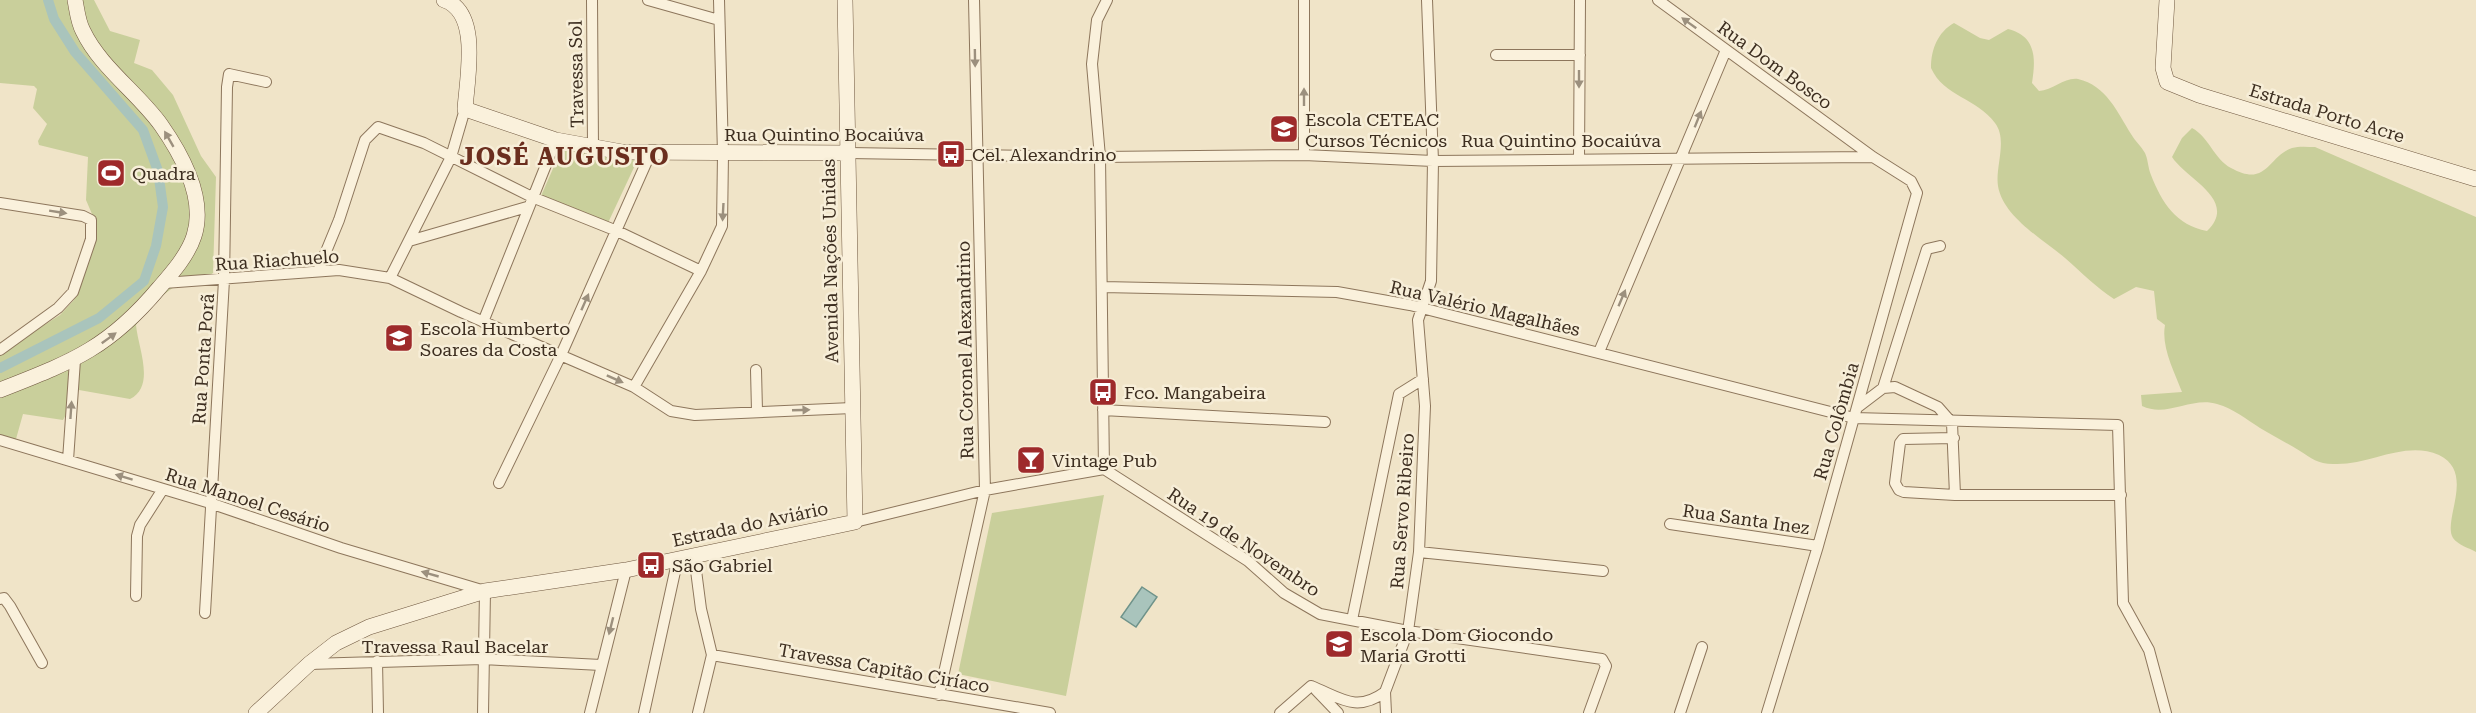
<svg xmlns="http://www.w3.org/2000/svg" width="2476" height="713" viewBox="0 0 2476 713" font-family="'Roboto Serif',serif">
  <rect width="100%" height="100%" fill="#f0e4c8"/>
  <!-- green -->
  <path fill="#c9cf9b" d="M0 0H94L110 31 140 40 134 63 152 70 173 95 201 156 216 177 213 273C207 278 202 276 195 278 171 284 150 305 136 325 138 348 156 386 130 399L79 390 63 420 23 414 16 439 0 437V353L60 315 74 300 81 284 95 221 86 200 88 157 39 145 38 141 47 124 33 108 37 89 34 86 0 83Z
    M1954 23 1980 38 1989 40 2008 29C2036 36 2036 58 2032 83L2039 91C2053 90 2065 77 2078 79 2106 85 2118 113 2131 134 2135 141 2141 146 2145 153 2148 159 2148 168 2151 175 2162 203 2176 225 2207 231 2239 200 2186 179 2172 157L2182 138 2192 128C2209 137 2214 159 2231 168 2267 188 2268 156 2292 148 2299 146 2308 147 2315 147L2476 217V552C2469 548 2458 545 2453 538 2442 520 2476 473 2439 455 2404 440 2369 466 2333 464 2318 464 2311 458 2300 451 2287 443 2273 436 2260 428 2246 419 2234 409 2217 404 2192 396 2167 418 2142 406L2141 395 2182 392C2174 371 2161 347 2165 325L2157 319 2154 291 2136 287 2114 299C2096 287 2082 273 2065 258 2044 240 2003 217 1998 186 1995 167 2008 140 1995 123 1977 98 1944 97 1931 68 1931 49 1938 32 1954 23Z
    M562 148 637 161 607 225 541 196Z
    M1104 495 1066 696 958 674 992 513Z"/>
  <!-- water -->
  <path fill="#a9c4bc" stroke="#6f938a" stroke-width="1.5" d="M1142 587 1157 597 1136 627 1121 617Z"/>
  <g fill="none" stroke-linecap="round" stroke-linejoin="round">
    <!-- canal -->
    <path stroke="#a9c4bc" stroke-width="10" d="M0 368 99 318 144 281 156 246 163 207 158 171 143 130 75 52 54 19 48 0"/>
    <!-- street casing -->
    <g stroke="#8d765c" stroke-width="12">
      <path id="street" d="M592 0 593 147
        M648 0 719 20
        M1304 0V155
        M1658 0 1873 157 1911 181 1917 193 1818 546 1767 713
        M1496 55H1580
        M849 153 1100 157 1304 155 1433 161 1873 157
        M1579 159 1580 0
        M0 203 83 216 91 220V239L73 292 58 308 0 350
        M409 241 527 207
        M318 271 339 220 365 140 378 127 424 143 532 197 617 231 701 271
        M390 278 451 157 465 109
        M164 283 339 270 390 278 461 312 634 387 671 411 695 415 852 408
        M1102 287 1337 292 1410 305 1854 418 2118 425 2123 603 2149 650 2166 713
        M483 322 556 140
        M1599 352 1726 50
        M756 370 757 411
        M634 387 701 271 722 226 723 154 719 0
        M1883 388 1927 249 1940 246
        M1858 407 1883 388 1895 387 1938 407 1952 423 1955 495H2121
        M1103 410 1325 422
        M1954 438 1903 439 1900 443 1895 483 1899 490 1904 492 1955 495
        M0 440 210 503 341 548 485 591 483 713
        M68 460 75 360
        M1104 469 1248 561 1284 593 1320 614 1408 631 1602 659 1606 666 1589 713
        M1104 469 1100 157 1092 64 1097 20 1107 0
        M499 483 561 355 651 152
        M855 522 985 490 1104 469
        M1670 524 1818 546
        M1419 552 1603 571
        M694 555 701 609 712 655 698 713
        M136 596 137 536 140 525 163 489
        M0 599 4 598 10 606 42 663
        M205 613 224 280 227 87 229 74 266 82
        M1352 620 1399 394 1423 379
        M712 655 1050 713
        M377 661 378 713
        M309 664 483 659 601 665
        M1311 686C1341 698 1356 713 1385 692
        M1316 690 1338 713
        M939 695 985 490 974 0
        M590 713 626 570
        M644 713 678 558
        M1280 713 1311 686
        M1386 713 1385 692 1408 631 1419 552 1425 406 1418 320 1431 281 1433 161 1427 0
        M1680 713 1702 647"/>
    </g>
    <!-- secondary casing -->
    <g stroke="#6f573f" stroke-width="16">
      <path id="secondary" d="M444 0C481 12 467 78 465 109L556 140 622 152 849 153
        M2167 0 2163 68 2167 82 2199 95 2476 179
        M0 390C71 362 108 349 159 288 172 273 188 255 194 236 206 199 182 155 161 125 138 93 100 67 83 31 78 22 77 10 75 0
        M256 713 309 664 336 643 369 627 485 591 626 570 855 522 845 0"/>
    </g>
    <!-- street -->
    <use href="#street" stroke="#faf1dc" stroke-width="10"/>
    <!-- secondary -->
    <use href="#secondary" stroke="#faf1dc" stroke-width="15"/>
  </g>
  <!-- one-way arrows -->
  <defs><path id="oneway-solid" d="M-6-.8H1V-3.2L6.5 0L1 3.2V.8H-6Z" transform="scale(1.5)"/></defs>
  <g fill="#9c907e">
    <use href="#oneway-solid" transform="translate(1689 23) rotate(-144)"/>
    <use href="#oneway-solid" transform="translate(975 58) rotate(89)"/>
    <use href="#oneway-solid" transform="translate(1579 79) rotate(90)"/>
    <use href="#oneway-solid" transform="translate(1304 97) rotate(-90)"/>
    <use href="#oneway-solid" transform="translate(1698 119) rotate(-68)"/>
    <use href="#oneway-solid" transform="translate(169 139) rotate(-120)"/>
    <use href="#oneway-solid" transform="translate(58 212) rotate(9)"/>
    <use href="#oneway-solid" transform="translate(723 212) rotate(93)"/>
    <use href="#oneway-solid" transform="translate(1622 298) rotate(-67)"/>
    <use href="#oneway-solid" transform="translate(585 302) rotate(-66)"/>
    <use href="#oneway-solid" transform="translate(109 338) rotate(-36)"/>
    <use href="#oneway-solid" transform="translate(615 379) rotate(24)"/>
    <use href="#oneway-solid" transform="translate(71 410) rotate(-86)"/>
    <use href="#oneway-solid" transform="translate(801 410) rotate(-2)"/>
    <use href="#oneway-solid" transform="translate(124 477) rotate(-163)"/>
    <use href="#oneway-solid" transform="translate(430 574) rotate(-164)"/>
    <use href="#oneway-solid" transform="translate(611 626) rotate(104)"/>
  </g>
  <!-- icons -->
  <defs>
    <g id="school-square" transform="scale(1.5)"><rect x="-9" y="-9" width="18" height="18" rx="4" fill="#9e2a2b" stroke="#f7eed8"/><path d="M0-5L7-2L0 1L-7-2ZM-4 1L0 2.5L4 1V4Q0 6-4 4Z" fill="#fff"/></g>
    <g id="bus-square" transform="scale(1.5)"><rect x="-9" y="-9" width="18" height="18" rx="4" fill="#9e2a2b" stroke="#f7eed8"/><path d="M-5-6H5V4H4V6H2V4H-2V6H-4V4H-5ZM-3.5-4V0h7V-4ZM-3.5 1.2v1.5H-2V1.2ZM2 1.2v1.5H3.5V1.2Z" fill="#fff"/></g>
    <g id="stadium-square" transform="scale(1.5)"><rect x="-9" y="-9" width="18" height="18" rx="4" fill="#9e2a2b" stroke="#f7eed8"/><path d="M0-5a6.5 5 0 1 0 0 10a6.5 5 0 1 0 0-10ZM-3.5-1.8h7v3.6h-7Z" fill="#fff"/></g>
    <g id="bar-square" transform="scale(1.5)"><rect x="-9" y="-9" width="18" height="18" rx="4" fill="#9e2a2b" stroke="#f7eed8"/><path d="M-6-5H6L.8 .8V4.5H3.5V6h-7V4.5H-.8V.8Z" fill="#fff"/></g>
  </defs>
  <g fill-rule="evenodd">
    <use href="#school-square" x="1284" y="129"/>
    <use href="#bus-square" x="951" y="154"/>
    <use href="#stadium-square" x="111" y="173"/>
    <use href="#school-square" x="399" y="338"/>
    <use href="#bus-square" x="1103" y="392"/>
    <use href="#bar-square" x="1031" y="460"/>
    <use href="#bus-square" x="651" y="565"/>
    <use href="#school-square" x="1339" y="644"/>
  </g>
  <g text-anchor="middle" dominant-baseline="central" stroke-width="5" stroke-linejoin="round" paint-order="stroke">
    <!-- street labels -->
    <g font-size="18" fill="#3d2e20" stroke="#f7eed8">
      <text transform="translate(1775 65) rotate(36)">Rua Dom Bosco</text>
      <text transform="translate(576 74) rotate(-91)">Travessa Sol</text>
      <text transform="translate(2327 113) rotate(17)">Estrada Porto Acre</text>
      <text x="824" y="134">Rua Quintino Bocaiúva</text>
      <text x="1561" y="140">Rua Quintino Bocaiúva</text>
      <text transform="translate(277 260) rotate(-4)">Rua Riachuelo</text>
      <text transform="translate(830 261) rotate(-91)">Avenida Nações Unidas</text>
      <text transform="translate(1485 308) rotate(13)">Rua Valério Magalhães</text>
      <text transform="translate(965 350) rotate(-91)">Rua Coronel Alexandrino</text>
      <text transform="translate(203 359) rotate(-86)">Rua Ponta Porã</text>
      <text transform="translate(1836 421) rotate(-74)">Rua Colômbia</text>
      <text transform="translate(248 500) rotate(18)">Rua Manoel Cesário</text>
      <text transform="translate(1402 511) rotate(-86)">Rua Servo Ribeiro</text>
      <text transform="translate(1746 519) rotate(8)">Rua Santa Inez</text>
      <text transform="translate(750 524) rotate(-12)">Estrada do Aviário</text>
      <text transform="translate(1244 542) rotate(34)">Rua 19 de Novembro</text>
      <text x="455" y="646">Travessa Raul Bacelar</text>
      <text transform="translate(884 668) rotate(10)">Travessa Capitão Ciríaco</text>
    </g>
    <!-- poi labels -->
    <g font-size="18" fill="#3d2e20" stroke="#f7eed8" text-anchor="start">
      <text x="1305" y="119">Escola CETEAC<tspan x="1305" dy="21">Cursos Técnicos</tspan></text>
      <text x="972" y="154">Cel. Alexandrino</text>
      <text x="132" y="173">Quadra</text>
      <text x="420" y="328">Escola Humberto<tspan x="420" dy="21">Soares da Costa</tspan></text>
      <text x="1124" y="392">Fco. Mangabeira</text>
      <text x="1052" y="460">Vintage Pub</text>
      <text x="672" y="565">São Gabriel</text>
      <text x="1360" y="634">Escola Dom Giocondo<tspan x="1360" dy="21">Maria Grotti</tspan></text>
    </g>
    <!-- district labels -->
    <g font-size="24" font-weight="bold" letter-spacing="1.5" fill="#6b2e1e" stroke="#f7eed8">
      <text x="565" y="157">JOSÉ AUGUSTO</text>
    </g>
  </g>
</svg>
